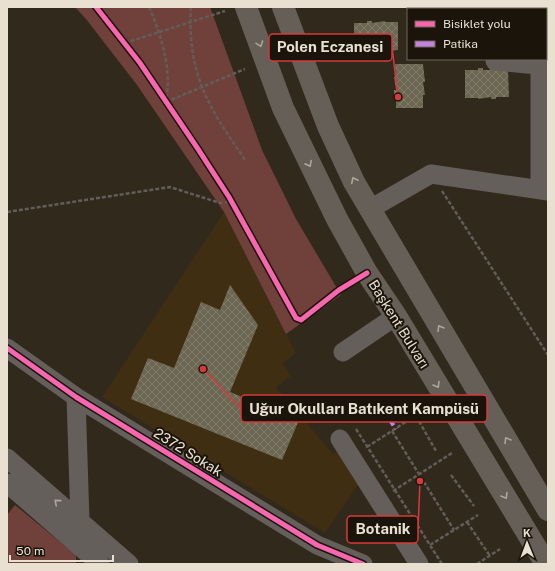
<svg xmlns="http://www.w3.org/2000/svg" width="555" height="571" viewBox="0 0 555 571" font-family="'Public Sans',sans-serif">
  <defs>
    <pattern id="building-cross-hatch" width="8" height="8" patternUnits="userSpaceOnUse"><rect width="8" height="8" fill="#6c6752"/><path d="M0 0l8 8M0 8l8-8" fill="none" stroke="#817c6a"/></pattern>
  </defs>
  <rect width="100%" height="100%" fill="#31291c"/>
  <!-- built -->
  <path fill="#402e12" d="M224 212 296 353 282 363 291 376 276 387 333 454 342 449 361 480 325 533 102 397Z"/>
  <!-- green -->
  <path fill="#70403a" d="M75 7H210L262 150 296 219 341 295 286 334 224 212 137 85 86 19Z
    M15 505 76 555V564H7V515Z"/>
  <!-- building -->
  <path fill="url(#building-cross-hatch)" d="M367 21H372V23L385 21V22H398V50L380 52V50H372V52H367V50H354V23H367Z
    M546 29H548V57H546Z
    M395 64H423L425 82H423L425 95H423V108H396V95H394V90H396L394 77H396Z
    M478 68H483V70H490V68L508 70 509 97H496V99H491V97L478 99V98H465V70H478Z
    M230 285 258 325 230 392 299 420 282 460 131 399 148 358 174 368 201 302 220 310Z"/>
  <g fill="none" stroke-linecap="round" stroke-linejoin="round">
    <!-- path -->
    <path stroke="#625d58" stroke-width="2.5" stroke-dasharray="4 2" stroke-linecap="butt" d="M149 7C162 37 172 70 166 102
      M191 7C187 75 209 108 246 161
      M125 43 225 11
      M166 102 245 69
      M442 191 548 355
      M7 212 170 187 220 203 232 202
      M416 416 436 451
      M356 429 442 564
      M392 431 454 530
      M367 447 424 410
      M451 475 474 506
      M393 491 452 453
      M467 522 490 556
      M430 545 478 515
      M477 564 500 549"/>
    <!-- minor -->
    <path stroke="#645f5b" stroke-width="19" d="M494 7V9
      M495 59V61L548 66
      M540 65V179L548 180
      M370 209 431 174 548 191
      M7 348 76 397 317 545 363 564
      M343 352 396 316
      M76 397 80 521
      M340 439 419 564
      M7 458 129 564
      M7 483 100 564"/>
    <!-- major -->
    <path stroke="#655f58" stroke-width="22" d="M246 7 283 108 337 219 367 273 396 316 546 564
      M283 7 328 126 354 182 548 510"/>
    <!-- quiet -->
    <path stroke="#c483df" stroke-width="4" stroke-dasharray="8 4" stroke-linecap="butt" d="M378 416 388 417 396 429"/>
    <!-- cycleway casing -->
    <g stroke="#1b140b" stroke-width="8">
      <path id="cycleway" d="M96 7 140 63 198 149 229 197 296 318 301 320 339 290 367 273
        M7 348 76 397 317 545 363 564"/>
    </g>
    <!-- cycleway -->
    <use href="#cycleway" stroke="#f766af" stroke-width="5"/>
  </g>
  <!-- one-way arrows -->
  <defs><path id="oneway-chevron" d="M-2-3.5L2.5 0L-2 3.5" fill="none" stroke-width="1.6" stroke-linecap="round" stroke-linejoin="round"/></defs>
  <g stroke="#aea69b">
    <use href="#oneway-chevron" transform="translate(260 44) rotate(70)"/>
    <use href="#oneway-chevron" transform="translate(309 164) rotate(63)"/>
    <use href="#oneway-chevron" transform="translate(354 180) rotate(-117)"/>
    <use href="#oneway-chevron" transform="translate(440 328) rotate(-121)"/>
    <use href="#oneway-chevron" transform="translate(437 385) rotate(59)"/>
    <use href="#oneway-chevron" transform="translate(507 440) rotate(-121)"/>
    <use href="#oneway-chevron" transform="translate(505 496) rotate(59)"/>
  </g>
  <use stroke="#ada69c" href="#oneway-chevron" transform="translate(57 502) rotate(-139)"/>
  <g text-anchor="middle" dominant-baseline="central" stroke-width="4" stroke-linejoin="round" paint-order="stroke">
    <!-- street labels -->
    <g font-size="14" fill="#e9e0d2" stroke="#1b140b">
      <text transform="translate(399 324) rotate(58)">Başkent Bulvarı</text>
      <text transform="translate(188 452) rotate(32)">2372 Sokak</text>
    </g>
  </g>
  <!-- callouts -->
  <path fill="none" stroke="#d83a39" stroke-width="1.5" d="M398 97L392 47M203 369L241 409M420 481L418 529"/>
  <g fill="#d83a39" stroke="#1b140b" stroke-width="1.5">
    <circle cx="398" cy="97" r="4"/>
    <circle cx="203" cy="369" r="4"/>
    <circle cx="420" cy="481" r="4"/>
  </g>
  <g fill="#1b140b" stroke="#d83a39" stroke-width="1.5">
    <rect x="269" y="34" width="123" height="27" rx="4"/>
    <rect x="241" y="395" width="246" height="27" rx="4"/>
    <rect x="347" y="516" width="71" height="27" rx="4"/>
  </g>
  <g font-size="15" text-anchor="middle" font-weight="bold" fill="#e9e0d2">
    <text x="330" y="52">Polen Eczanesi</text>
    <text x="364" y="414">Uğur Okulları Batıkent Kampüsü</text>
    <text x="383" y="534">Botanik</text>
  </g>
  <!-- border -->
  <rect width="555" height="571" fill="none" stroke="#e9e0d2" stroke-width="16"/>
  <!-- legend -->
  <rect x="407" y="8" width="140" height="52" fill="#1b140b" stroke="#6d665b"/>
  <rect x="415" y="21" width="20" height="6" fill="#f766af" stroke="#6d665b"/>
  <text x="443" y="28" font-size="12" fill="#e9e0d2">Bisiklet yolu</text>
  <rect x="415" y="41" width="20" height="6" fill="#c483df" stroke="#6d665b"/>
  <text x="443" y="48" font-size="12" fill="#e9e0d2">Patika</text>
  <!-- north arrow -->
  <g transform="translate(527 543) rotate(359)" stroke="#1b140b" stroke-width="3" paint-order="stroke">
  <path d="M0-3L7 15L0 10L-7 15Z" fill="#e9e0d2"/>
  <text y="-6" font-size="11" font-weight="bold" text-anchor="middle" fill="#e9e0d2">K</text>
  </g>
  <!-- scale -->
  <path d="M10 555v6h103v-6" fill="none" stroke="#e9e0d2" stroke-width="2"/>
  <text x="16" y="555" font-size="12" fill="#e9e0d2" stroke="#1b140b" stroke-width="3" paint-order="stroke">50 m</text>
</svg>
